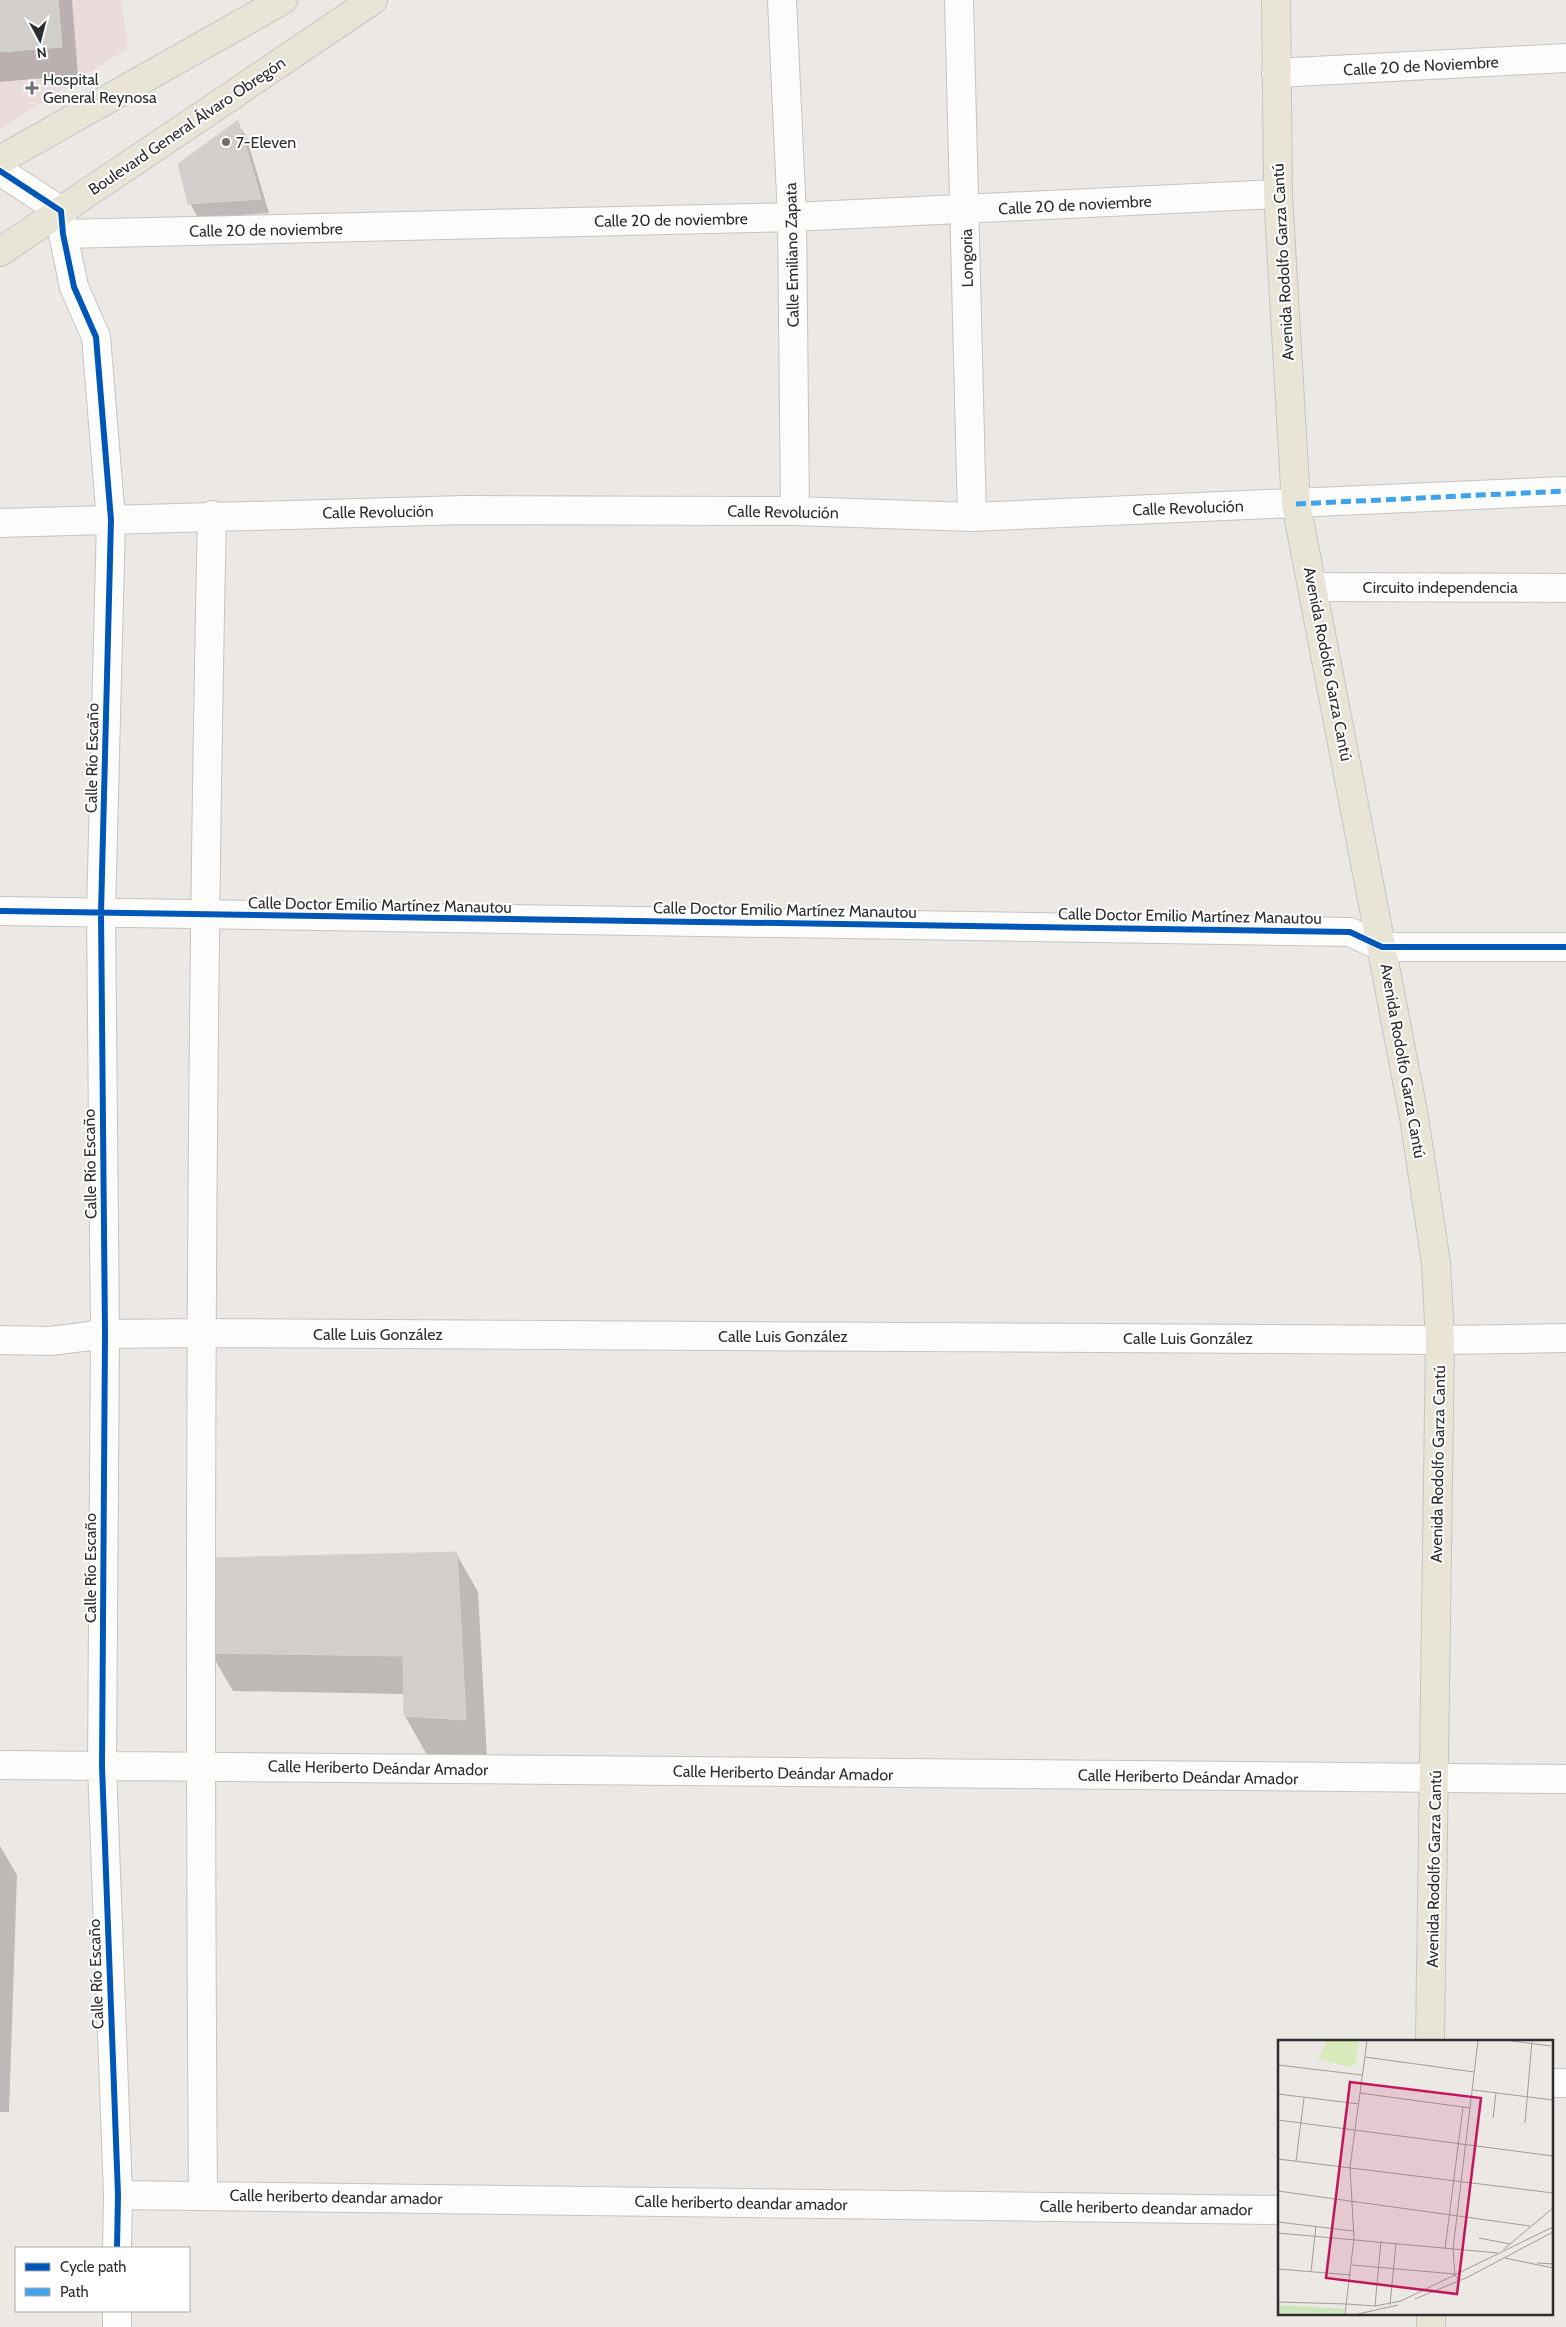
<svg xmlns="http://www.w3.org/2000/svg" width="1566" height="2327" viewBox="0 0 1566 2327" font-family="Cabin,sans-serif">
  <rect width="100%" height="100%" fill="#ece8e4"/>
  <!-- medical -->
  <path fill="#e9dcdb" d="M0 0H121L128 48 0 129Z"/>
  <!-- shadow -->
  <path fill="#0003" d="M0 0H72L78 75 0 82Z
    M237 122 246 136 269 213 198 218 190 203Z
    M456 1553 478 1592 487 1758 427 1755 405 1716V1694L233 1691 211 1653Z
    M0 1846 17 1875 9 2112H0Z"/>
  <!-- building -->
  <path fill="#d1cecb" stroke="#d7d4d0" d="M0 0H58L62 47 0 52Z
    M238 120 261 199 188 204 178 164Z
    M457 1552 466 1720 404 1716 403 1656 209 1653 207 1558Z"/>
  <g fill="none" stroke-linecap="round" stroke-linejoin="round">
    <!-- minor casing -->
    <g stroke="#c5c4c5" stroke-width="30">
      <path id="minor" d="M782 0 792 217 795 511
        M959 0 972 517
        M1276 73 1566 58
        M0 171 61 211 63 234 74 287 96 337 111 520 101 913 105 1334 102 1766 118 2195 117 2248
        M63 234 792 217 1278 194
        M0 523 464 510 795 511 972 517 1566 491
        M1314 587 1566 588
        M0 911 1350 932 1382 947H1566
        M0 1340 51 1341 105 1334 202 1333 1440 1340 1566 1338
        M0 1765 1566 1779
        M1552 2083H1566
        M118 2195 1280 2210
        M203 2195C199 1635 200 1075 212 515
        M117 2327V2311"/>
    </g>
    <!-- major casing -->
    <g stroke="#c6c5c4" stroke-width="30">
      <path id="major" d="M1276 0 1278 194 1296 504 1414 1117 1436 1263 1440 1340 1430 2041
        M0 160 283 0
        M0 252 373 0
        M1431 2313V2327"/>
    </g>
    <!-- minor -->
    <use href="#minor" stroke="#fcfcfb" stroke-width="28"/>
    <!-- major -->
    <use href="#major" stroke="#e8e4d6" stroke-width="28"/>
    <!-- quiet -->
    <path stroke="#3ea3eb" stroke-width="5" stroke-dasharray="10 5" stroke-linecap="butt" d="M1296 504 1566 491"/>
    <!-- cycleway casing -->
    <g stroke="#fff" stroke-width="9">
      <path id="cycleway" d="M0 171 61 211 63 234 74 287 96 337 111 520 101 913 105 1334 102 1766 118 2195 117 2248
        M0 911 1350 932 1382 947H1566"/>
    </g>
    <!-- cycleway -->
    <use href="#cycleway" stroke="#0057b8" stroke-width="6"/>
  </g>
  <!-- markers -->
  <g fill="#706f6e" stroke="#fff" stroke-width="2">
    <path d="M29.5 80.5h5v5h5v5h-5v5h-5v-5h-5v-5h5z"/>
    <circle cx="226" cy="142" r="5"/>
  </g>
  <g text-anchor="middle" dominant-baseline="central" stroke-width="4" stroke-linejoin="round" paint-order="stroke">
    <!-- street labels -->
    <g font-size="16" fill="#2e2e2e" stroke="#fff">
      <text transform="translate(1421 66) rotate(-3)">Calle 20 de Noviembre</text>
      <text transform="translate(187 126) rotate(-34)">Boulevard General Álvaro Obregón</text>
      <text transform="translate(1075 205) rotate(-3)">Calle 20 de noviembre</text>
      <text transform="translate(671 220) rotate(-1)">Calle 20 de noviembre</text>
      <text transform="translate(266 230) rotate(-1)">Calle 20 de noviembre</text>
      <text transform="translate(792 255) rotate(-91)">Calle Emiliano Zapata</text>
      <text transform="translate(967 258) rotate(-91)">Longoria</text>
      <text transform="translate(1283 262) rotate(-93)">Avenida Rodolfo Garza Cantú</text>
      <text transform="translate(1188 508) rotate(-2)">Calle Revolución</text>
      <text transform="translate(378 512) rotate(-1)">Calle Revolución</text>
      <text transform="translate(783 512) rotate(1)">Calle Revolución</text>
      <text x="1440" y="587">Circuito independencia</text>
      <text transform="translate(1328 664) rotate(79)">Avenida Rodolfo Garza Cantú</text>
      <text transform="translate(92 758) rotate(-89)">Calle Río Escaño</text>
      <text transform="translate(380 905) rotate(1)">Calle Doctor Emilio Martínez Manautou</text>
      <text transform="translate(785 910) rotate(1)">Calle Doctor Emilio Martínez Manautou</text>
      <text transform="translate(1190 916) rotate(1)">Calle Doctor Emilio Martínez Manautou</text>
      <text transform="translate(1403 1061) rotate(80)">Avenida Rodolfo Garza Cantú</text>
      <text transform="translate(90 1164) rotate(-91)">Calle Río Escaño</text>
      <text x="378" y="1334">Calle Luis González</text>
      <text x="783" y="1336">Calle Luis González</text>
      <text x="1188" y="1338">Calle Luis González</text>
      <text transform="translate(1438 1464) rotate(-89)">Avenida Rodolfo Garza Cantú</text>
      <text transform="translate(90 1568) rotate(-90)">Calle Río Escaño</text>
      <text transform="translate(378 1768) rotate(1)">Calle Heriberto Deándar Amador</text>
      <text transform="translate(783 1773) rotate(1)">Calle Heriberto Deándar Amador</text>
      <text transform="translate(1188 1777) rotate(1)">Calle Heriberto Deándar Amador</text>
      <text transform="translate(1434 1869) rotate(-89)">Avenida Rodolfo Garza Cantú</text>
      <text transform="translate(96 1974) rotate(-92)">Calle Río Escaño</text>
      <text transform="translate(336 2197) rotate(1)">Calle heriberto deandar amador</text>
      <text transform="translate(741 2203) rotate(1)">Calle heriberto deandar amador</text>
      <text transform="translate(1146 2208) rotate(1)">Calle heriberto deandar amador</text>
    </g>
    <!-- poi labels -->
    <g font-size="16" fill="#2e2e2e" stroke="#fff" text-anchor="start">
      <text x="43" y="79">Hospital<tspan x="43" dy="18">General Reynosa</tspan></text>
      <text x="236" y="142">7-Eleven</text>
    </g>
  </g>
  <!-- overview -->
  <g transform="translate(1278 2040)">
    <rect width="275" height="275" fill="#ece8e4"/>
    <path d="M6 265 67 269 66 274H0V267Z" fill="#cee6be"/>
    <path d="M49 1H81L78 23 73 27 40 19Z" fill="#d9eabb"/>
    <path fill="none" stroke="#a09e9b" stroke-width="1" d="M234 1 273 6M87 17 196 32M0 25 84 35M195 50 275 60M82 53 192 68M0 54 81 64M215 78 218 53M0 80 275 116M247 83 254 1M0 119 275 153M18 121 26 58M0 151 252 186M0 182 75 191M0 193 220 213M201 198 232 204M167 209 185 67M225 210 275 168M227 218 275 228M259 223 275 224M74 225 177 234M0 229 73 235M33 232 38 186M182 240 177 236 175 209 200 1M137 259 190 237 275 192M0 262 69 264M69 264 97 266 123 261 275 187M112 265 118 203M97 266 103 201M67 274 76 198 72 127 89 1M80 274 120 265"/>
    <path fill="#c2185b" fill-opacity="0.15" stroke="#c2185b" stroke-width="2.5" d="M72 42 203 58 179 254 48 238Z"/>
    <rect width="275" height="275" fill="none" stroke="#2e2e2e" stroke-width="2.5"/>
  </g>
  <!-- legend -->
  <rect x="15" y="2247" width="175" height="65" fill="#ffffff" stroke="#ababab"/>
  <rect x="25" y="2263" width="25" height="8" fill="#0057b8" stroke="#ababab"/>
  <text x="60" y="2272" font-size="15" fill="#2e2e2e">Cycle path</text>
  <rect x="25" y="2288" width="25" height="8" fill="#3ea3eb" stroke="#ababab"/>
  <text x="60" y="2297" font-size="15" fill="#2e2e2e">Path</text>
  <!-- north arrow -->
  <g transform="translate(40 40) rotate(173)" stroke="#ffffff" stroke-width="4" paint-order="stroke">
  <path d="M0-4L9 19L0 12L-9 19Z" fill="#2e2e2e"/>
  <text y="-8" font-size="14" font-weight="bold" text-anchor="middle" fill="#2e2e2e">N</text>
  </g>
</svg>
